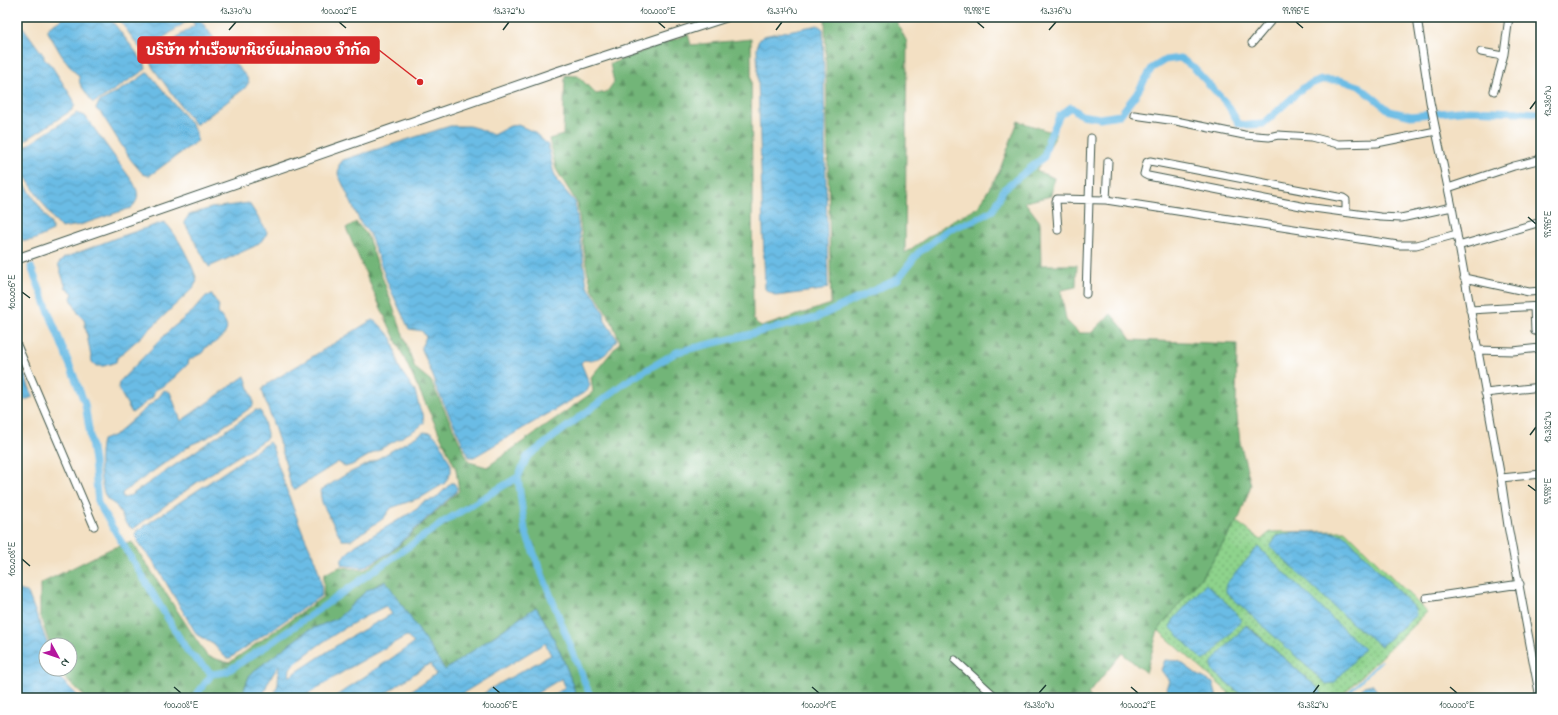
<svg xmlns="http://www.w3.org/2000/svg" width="1558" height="715" viewBox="0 0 1558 715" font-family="'Indie Flower','Playpen Sans Thai',sans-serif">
  <defs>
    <pattern id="green-dots" width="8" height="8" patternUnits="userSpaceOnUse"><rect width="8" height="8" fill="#8ed38c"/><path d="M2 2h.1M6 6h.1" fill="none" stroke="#73ac73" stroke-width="1.8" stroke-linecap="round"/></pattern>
    <pattern id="forest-firs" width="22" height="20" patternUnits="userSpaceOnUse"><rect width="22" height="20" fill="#72b578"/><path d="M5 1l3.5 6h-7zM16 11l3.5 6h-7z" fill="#5d9463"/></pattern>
    <pattern id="water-waves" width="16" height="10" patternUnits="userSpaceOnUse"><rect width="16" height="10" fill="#6abce5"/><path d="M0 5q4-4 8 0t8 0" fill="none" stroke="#579aba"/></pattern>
  </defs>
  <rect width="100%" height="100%" fill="#fff"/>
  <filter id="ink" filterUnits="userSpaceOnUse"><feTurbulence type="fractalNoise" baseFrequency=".025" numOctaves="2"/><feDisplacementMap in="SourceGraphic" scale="8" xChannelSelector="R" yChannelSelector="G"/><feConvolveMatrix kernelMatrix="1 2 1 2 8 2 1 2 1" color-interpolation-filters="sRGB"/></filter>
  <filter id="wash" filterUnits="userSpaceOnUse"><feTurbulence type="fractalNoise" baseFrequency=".012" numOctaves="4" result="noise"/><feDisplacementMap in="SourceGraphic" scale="16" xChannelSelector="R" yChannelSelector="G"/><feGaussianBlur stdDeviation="0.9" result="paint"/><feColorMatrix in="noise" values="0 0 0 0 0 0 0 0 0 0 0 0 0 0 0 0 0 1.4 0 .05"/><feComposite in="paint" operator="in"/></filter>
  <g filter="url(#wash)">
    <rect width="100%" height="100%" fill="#f3e0c3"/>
    <!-- green -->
    <path fill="url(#green-dots)" stroke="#568860" d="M1237 522 1261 540 1270 532 1346 531 1427 612 1339 698H1322L1323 696 1319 689 1247 625 1212 670 1245 698H1225L1229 693 1158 630 1204 574Z"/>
    <!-- forest -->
    <path fill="url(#forest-firs)" stroke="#487956" d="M825 17H894L907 42 905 253 951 221 978 207 999 172 1018 121 1057 134 1036 171 1054 178 1051 196 1025 202 1040 222 1041 265H1077L1076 287 1061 290 1066 320 1079 333H1091L1111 314 1123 328 1131 340 1237 344 1236 407 1240 442 1251 485 1240 516 1204 574 1158 630 1146 673 1122 653 1088 694 1091 698H577C567 666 554 635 536 607L445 670 385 581 366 591 338 618 307 631 250 674 241 698H86L61 675 59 669H70V645H50L40 616V584L110 549 132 542 207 656 229 663 323 597 324 574 340 567 364 570 392 551 459 491 456 469 378 302 346 228 356 222 367 235 415 368 431 381 469 462 487 467 593 392 591 377 620 342 612 322 592 288 587 270 577 203 556 169 549 139 563 135 565 75 578 76 596 94 607 92 614 82 610 64 688 34 691 45 751 39 753 319 761 327 831 304Z"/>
    <!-- water -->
    <path fill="url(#water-waves)" stroke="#447c8c" fill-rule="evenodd" d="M65 17H109L145 64 146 69 102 98 93 103 80 84 79 77 62 56 48 32V28Z
      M117 17H198L225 53 246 76 249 82 245 88 206 118 195 125 153 68 149 60 157 51 195 25 190 19 143 52Z
      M17 19 44 56V59L51 65 73 99 75 105 72 110 17 146Z
      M818 25 823 29 828 287 822 290 776 296 765 289 757 49 758 42 763 36Z
      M148 72 191 124 196 133 197 141 149 176 143 174 131 160 101 113 96 109 99 102 131 84Z
      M77 113 85 116 133 182C139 193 140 199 131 208L80 225 61 228 52 217 17 164V155L22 149Z
      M518 125 534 132 548 145 553 170 557 181 575 202 587 286 596 298 604 313 605 321 617 339C610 352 600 362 584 360L581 363 590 385 587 391 474 457H469L435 385V381L421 347 426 337 422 331 409 329 388 284 369 233 361 224 338 174 339 165 343 160 450 126H469L480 129 493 135 510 126Z
      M17 184 26 186 51 224 53 231 33 240 24 241 17 235Z
      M249 203 267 232 265 238 255 246 209 267 184 222 189 215 211 208Z
      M164 222C175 230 194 267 197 281L193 288 152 327 117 358 116 362 104 366H96L92 362 84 319 78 313 71 298 73 293 66 288 58 264 64 258 116 238Z
      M212 295 219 306 218 313C228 325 231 330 218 340 214 343 212 346 207 346L202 353 189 360 188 364C178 374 168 385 155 390L153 397 132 413 118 388 119 382 171 329 193 311 206 296Z
      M372 320 378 323 392 338 399 368 415 391 420 410 423 413 424 423 418 428 352 465 345 467 338 462 294 490 291 487 284 457 262 390 266 385Z
      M20 363 33 397 17 403V364Z
      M245 376 253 400V406L207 438 192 444 122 493 123 498 128 497 256 410 261 411 267 433V438L199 481 133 529C124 524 122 515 117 507 114 503 110 502 107 499 99 487 98 453 102 440L115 435 159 397 164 390 170 392 181 421Z
      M424 432 432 433 440 442 451 465V472L445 483 422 497 391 508 384 518 351 540H342L322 503 320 491 345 475 372 462Z
      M269 442 272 446C281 474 290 501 301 528 309 549 324 573 321 596L230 658H226L213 644 197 635 152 559C144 552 138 544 135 534L137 531Z
      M451 483H454L457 488 456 492 390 552 363 568 342 565V558L356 545 417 509 423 502 435 499Z
      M1295 532H1330L1345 535 1415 609 1416 615 1381 646 1355 626 1270 547 1277 536Z
      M1258 547 1364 649 1334 683 1326 684 1226 592V584Z
      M386 581 445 670 536 607C554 635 567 666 577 698H549L565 687 562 678 529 698H477L495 686 551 655 545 643 455 698H400L436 674 431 664 424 667 379 698H333L414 643 406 636 346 670 302 698H273L278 684 279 665 268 682 262 698H241L250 674 307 631 338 618 366 591ZM386 606 392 614 345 640 289 677 290 668C319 642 351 623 386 606Z
      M1206 584 1236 612 1241 621 1209 657 1203 661 1170 627 1174 619Z
      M20 590 28 593 48 645H46V669H56L58 676 80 698H17V591Z
      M1246 625 1319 689 1323 696 1322 698H1245L1212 670V662Z
      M1165 660 1179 661 1198 675 1213 683 1217 698H1172L1166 688 1169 681 1161 670Z
      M1372 684 1382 698H1356L1364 686Z"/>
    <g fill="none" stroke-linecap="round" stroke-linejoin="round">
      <!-- stream -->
      <path stroke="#6abce5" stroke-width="2" d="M1343 698 1381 661"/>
      <!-- canal -->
      <path stroke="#6abce5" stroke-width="7" d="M31 267 85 404 94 461 98 503 188 652 212 674 226 672 268 645 445 521 518 477
        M194 698 212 674
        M591 698 525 531 518 477 527 457 626 382 677 352 816 318 898 279 918 253 949 229 973 221 993 210 1004 189 1044 157 1049 138 1060 115 1071 107 1081 115 1100 118 1120 115 1137 93 1152 68 1165 60 1180 58 1193 67 1227 104 1239 124 1249 125 1263 124 1304 87 1321 80H1340L1359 86 1390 111 1411 116 1469 110 1541 113"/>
    </g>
  </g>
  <g filter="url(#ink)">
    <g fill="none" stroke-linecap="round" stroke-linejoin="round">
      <!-- minor casing -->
      <g stroke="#3f5549" stroke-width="9">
        <path id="minor" d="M1417 17 1430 102 1452 207 1501 478 1508 526 1540 698
          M1252 43 1274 17
          M1481 52 1503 56
          M1494 91 1504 54 1509 17
          M1134 115 1176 121 1244 135 1269 137 1278 135 1311 137 1338 144 1377 143 1436 131
          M1448 188 1514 166 1538 160 1541 157
          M1106 200 1108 161
          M1346 212V200L1343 198 1150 161 1147 162 1144 174 1148 176 1306 207 1380 217 1401 218 1452 207
          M1058 230 1056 201 1057 199 1106 200 1398 245H1416L1457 234
          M1458 246 1541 222
          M1464 278 1529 292 1541 291
          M1086 294 1091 138
          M1534 307 1535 331 1541 332
          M1470 310 1541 306
          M17 345 94 526
          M1477 350 1513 351 1540 348
          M1485 393 1541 387
          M1501 478 1541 474
          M1426 598 1520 584
          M955 660 997 698"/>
      </g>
      <!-- tertiary casing -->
      <g stroke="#3f5549" stroke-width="11">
        <path id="tertiary" d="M17 259 557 72 726 17"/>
      </g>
      <!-- minor -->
      <use href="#minor" stroke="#fff" stroke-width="7"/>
      <!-- tertiary -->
      <use href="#tertiary" stroke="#fff" stroke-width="9"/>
    </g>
  </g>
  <!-- ticks -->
  <path fill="none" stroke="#1f3d34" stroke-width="1.5" d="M339 22 346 28M658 22 665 28M977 22 984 28M1296 22 1303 28M229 30 236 22M503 30 509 22M776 30 782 22M1049 30 1056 22M1530 109 1536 101M1528 217 1536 224M22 292 30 298M1530 435 1536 427M1528 485 1536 491M22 559 30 566M174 687 181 693M493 687 500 693M812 687 819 693M1131 687 1138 693M1450 687 1457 693M1039 693 1046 685M1313 693 1319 685"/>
  <!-- callouts -->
  <path fill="none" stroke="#d62828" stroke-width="1.5" d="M420 82L379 50"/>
  <circle fill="#d62828" stroke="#fff" stroke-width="1.5" cx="420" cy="82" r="4"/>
  <rect fill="#d62828" stroke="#d62828" stroke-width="1.5" x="138" y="37" width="241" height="26" rx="4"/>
  <g font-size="14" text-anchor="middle" font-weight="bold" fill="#fff">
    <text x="258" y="55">บริษัท ท่าเรือพานิชย์แม่กลอง จำกัด</text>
  </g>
  <!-- margin -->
  <rect width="1558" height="715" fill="none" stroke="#fff" stroke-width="44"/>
  <!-- north arrow -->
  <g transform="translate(58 657) rotate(130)"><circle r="19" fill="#ffffff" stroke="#a5b1ae"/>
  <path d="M0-3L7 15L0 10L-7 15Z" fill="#b5179e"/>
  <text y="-6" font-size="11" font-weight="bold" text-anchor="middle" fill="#1f3d34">N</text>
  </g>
  <rect x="22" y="22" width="1514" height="671" fill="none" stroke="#1f3d34" stroke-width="1.5"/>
  <g font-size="10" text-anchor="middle" fill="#1f3d34">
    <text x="236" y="14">13.370°N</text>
    <text x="339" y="14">100.002°E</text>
    <text x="509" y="14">13.372°N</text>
    <text x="658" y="14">100.000°E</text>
    <text x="782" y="14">13.374°N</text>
    <text x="977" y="14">99.998°E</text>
    <text x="1056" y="14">13.376°N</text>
    <text x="1296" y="14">99.996°E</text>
    <text transform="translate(1547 101) rotate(-90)" y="4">13.380°N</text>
    <text transform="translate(1547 224) rotate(-90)" y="4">99.996°E</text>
    <text transform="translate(11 292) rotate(-90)" y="4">100.006°E</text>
    <text transform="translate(1547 427) rotate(-90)" y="4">13.382°N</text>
    <text transform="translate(1547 491) rotate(-90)" y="4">99.998°E</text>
    <text transform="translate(11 559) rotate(-90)" y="4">100.008°E</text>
    <text x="181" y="708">100.008°E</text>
    <text x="500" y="708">100.006°E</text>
    <text x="819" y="708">100.004°E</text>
    <text x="1039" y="708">13.380°N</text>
    <text x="1138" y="708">100.002°E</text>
    <text x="1313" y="708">13.382°N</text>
    <text x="1457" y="708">100.000°E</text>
  </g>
</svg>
